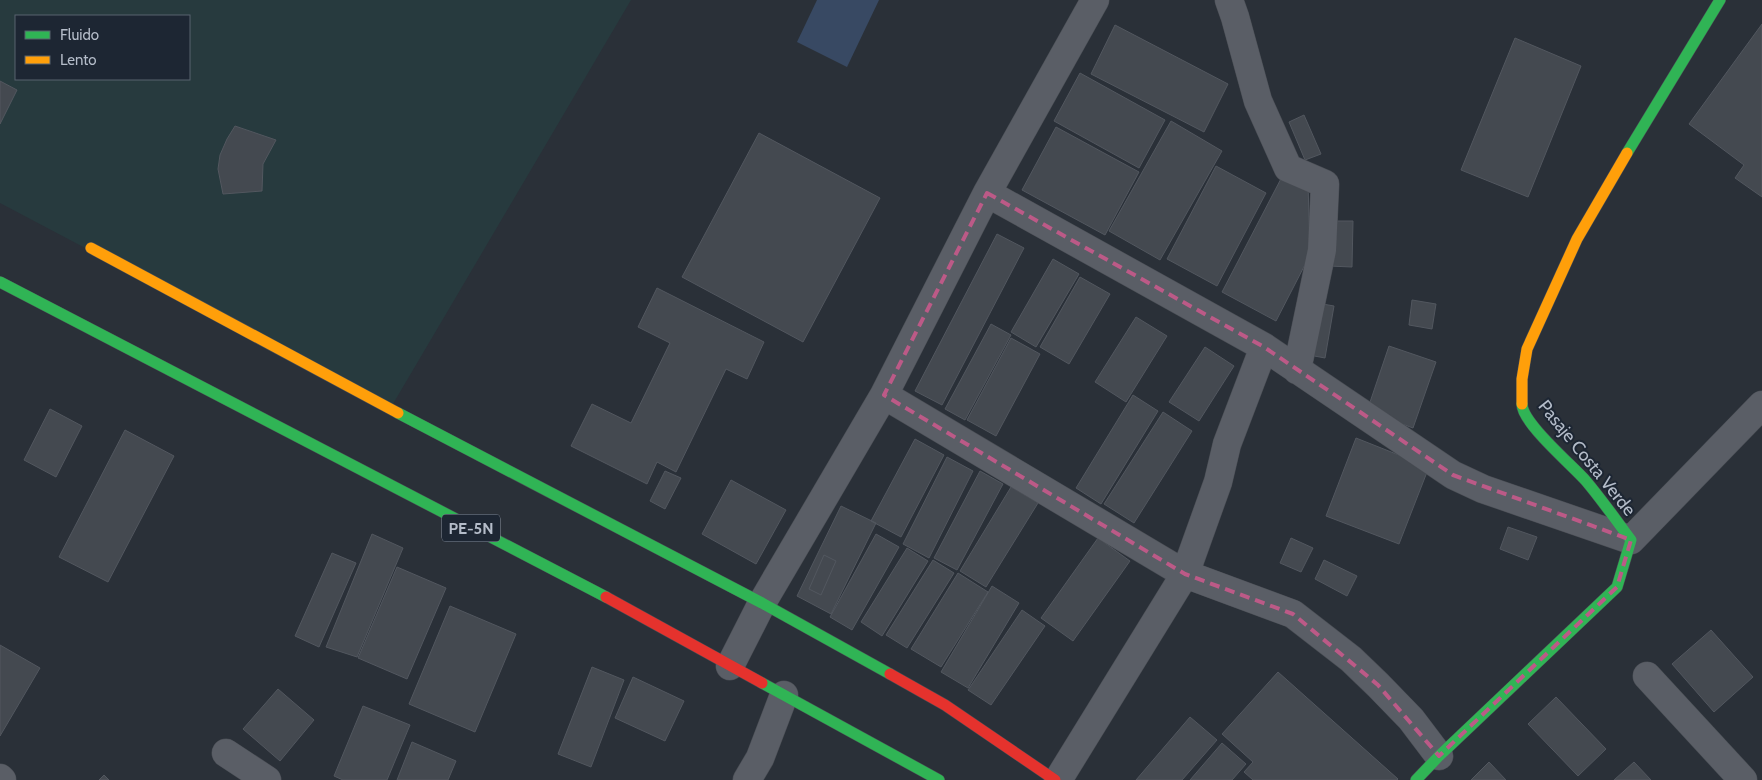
<svg xmlns="http://www.w3.org/2000/svg" width="1762" height="780" viewBox="0 0 1762 780" font-family="Cabin,sans-serif">
  <rect width="100%" height="100%" fill="#2a3038"/>
  <!-- green -->
  <path fill="#273a3e" fill-rule="evenodd" d="M0 0H631L390 409 0 203ZM16 16H189V79H16Z"/>
  <!-- water -->
  <path fill="#384963" d="M817 0H879L847 67 797 42Z"/>
  <!-- building -->
  <path fill="#444950" stroke="#52575f" d="M1762 24V197L1735 178 1744 165 1689 124Z
    M1115 25 1228 84 1204 132 1091 74Z
    M1515 38 1581 66 1528 197 1461 170Z
    M1080 73 1165 120 1139 168 1054 121Z
    M0 81 17 90 0 124Z
    M1304 115 1321 154 1305 160 1289 122Z
    M1171 121 1222 151 1160 260 1109 231Z
    M235 126 276 140 263 164 262 191 223 194 218 169 220 155 227 139Z
    M1056 127 1139 172 1105 235 1022 190Z
    M759 133 880 198 803 342 682 277Z
    M1216 166 1266 193 1217 286 1167 259Z
    M1285 171 1308 183 1310 255 1276 321 1222 292Z
    M1329 221H1353L1352 267 1329 266Z
    M997 234 1024 248 942 405 915 391Z
    M1053 259 1079 274 1036 347 1011 332Z
    M1080 277 1110 294 1069 364 1040 347Z
    M657 288 764 342 747 379 726 369 676 472 657 462 647 484 571 446 592 404 631 423 670 343 638 327Z
    M1412 300 1436 304 1432 329 1409 325Z
    M1317 303 1334 306 1325 358 1309 355Z
    M1136 317 1167 336 1126 402 1095 382Z
    M991 324 1011 335 965 420 945 409Z
    M1011 338 1040 354 996 436 967 420Z
    M1389 346 1436 362 1413 428 1367 411Z
    M1205 347 1234 366 1199 421 1169 402Z
    M1133 395 1158 411 1101 504 1076 488Z
    M50 409 82 426 56 477 24 460Z
    M1163 412 1192 431 1134 523 1104 504Z
    M125 430 174 456 108 582 59 557Z
    M1356 438 1429 467 1399 544 1326 516Z
    M915 439 944 455 901 537 871 521Z
    M947 457 973 471 929 558 903 544Z
    M665 471 681 478 665 509 650 501Z
    M980 471 1003 484 957 570 934 558Z
    M731 480 786 510 756 564 702 534Z
    M1011 487 1038 503 986 587 960 571Z
    M841 506 876 523 831 614 797 596Z
    M1508 527 1537 537 1528 560 1500 549Z
    M372 534 403 548 357 657 326 647Z
    M876 534 899 547 852 630 830 617Z
    M1098 538 1130 561 1073 641 1041 618Z
    M1291 538 1313 548 1301 572 1280 563Z
    M907 548 928 561 882 636 861 622Z
    M332 553 356 563 319 647 295 636Z
    M824 555 836 561 821 595 809 589Z
    M933 560 954 573 907 648 886 635Z
    M1324 560 1357 576 1347 596 1315 579Z
    M397 567 446 588 407 679 358 658Z
    M958 573 988 592 941 667 911 649Z
    M992 586 1019 603 968 688 941 672Z
    M450 606 516 634 475 732 409 704Z
    M1022 610 1045 626 991 705 968 690Z
    M1711 630 1753 677 1714 712 1672 664Z
    M0 645 40 668 0 736Z
    M592 667 624 680 591 767 558 754Z
    M1278 672 1398 779 1397 780H1253L1244 772 1253 762 1222 734Z
    M633 677 684 701 665 741 615 718Z
    M278 689 314 720 280 761 243 729Z
    M1556 697 1606 749 1578 776 1528 724Z
    M363 706 410 725 387 780H343L334 776Z
    M1190 717 1217 740 1182 780H1136Z
    M412 742 456 761 448 780H397Z
    M1222 743 1246 764 1232 780H1190Z
    M1489 762 1506 780H1471Z
    M1634 762 1651 780H1614Z
    M104 775 109 780H99Z"/>
  <g fill="none" stroke-linecap="round" stroke-linejoin="round">
    <!-- street casing -->
    <g stroke="#484c53" stroke-width="29">
      <path id="street" d="M1229 0 1235 17 1258 101 1288 168 1325 184 1322 250 1297 370
        M987 193 1264 347 1453 475 1483 489 1631 540 1762 405
        M884 395 1185 574 1293 614 1351 659 1378 685 1411 719 1439 756
        M730 666 762 603 884 395 987 193 1095 0
        M1647 676 1743 780
        M226 753 267 780
        M0 778 2 780
        M747 780 760 758 784 695
        M1058 780 1185 574 1218 482 1227 444 1264 347"/>
    </g>
    <!-- fast casing -->
    <g stroke="#484c53" stroke-width="12">
      <path id="fast" d="M1627 153 1720 0
        M0 282 606 597
        M398 413 762 603 890 674
        M762 683 939 780
        M1416 780 1439 756 1617 587 1631 540C1616 520 1602 500 1586 481 1572 465 1522 423 1522 404"/>
    </g>
    <!-- slow casing -->
    <g stroke="#484c53" stroke-width="12">
      <path id="slow" d="M91 248 398 413
        M1522 404V379L1527 349 1577 239 1627 153"/>
    </g>
    <!-- jam casing -->
    <g stroke="#484c53" stroke-width="12">
      <path id="jam" d="M606 597 762 683
        M890 674 945 705 1055 780"/>
    </g>
    <!-- street -->
    <use href="#street" stroke="#5a5e66" stroke-width="28"/>
    <!-- fast -->
    <use href="#fast" stroke="#30b455" stroke-width="11"/>
    <!-- slow -->
    <use href="#slow" stroke="#ff9f0a" stroke-width="11"/>
    <!-- jam -->
    <use href="#jam" stroke="#e5322d" stroke-width="11"/>
  </g>
  <!-- marked area -->
  <path fill="none" stroke="#bc5a87" stroke-width="4" stroke-dasharray="10 6" stroke-linejoin="round" d="M987 193 1264 347 1453 475 1631 540 1617 587 1439 756 1378 685 1293 614 1185 574 884 395Z"/>
  <g text-anchor="middle" dominant-baseline="central" stroke-width="4" stroke-linejoin="round" paint-order="stroke">
    <!-- shield labels -->
    <rect fill="#1d2633" stroke="#878f9c" stroke-width="1" x="442" y="514.5" width="58" height="27" rx="4"/>
    <g font-size="16" font-weight="bold" fill="#b4bcc9">
      <text x="471" y="528">PE-5N</text>
    </g>
    <!-- street labels -->
    <g font-size="18" fill="#b4bcc9" stroke="#1d2633">
      <text transform="translate(1587 458) rotate(51)">Pasaje Costa Verde</text>
    </g>
  </g>
  <!-- legend -->
  <rect x="15" y="15" width="175" height="65" fill="#1d2633" stroke="#59626f"/>
  <rect x="25" y="31" width="25" height="8" fill="#30b455" stroke="#59626f"/>
  <text x="60" y="40" font-size="15" fill="#b4bcc9">Fluido</text>
  <rect x="25" y="56" width="25" height="8" fill="#ff9f0a" stroke="#59626f"/>
  <text x="60" y="65" font-size="15" fill="#b4bcc9">Lento</text>
</svg>
